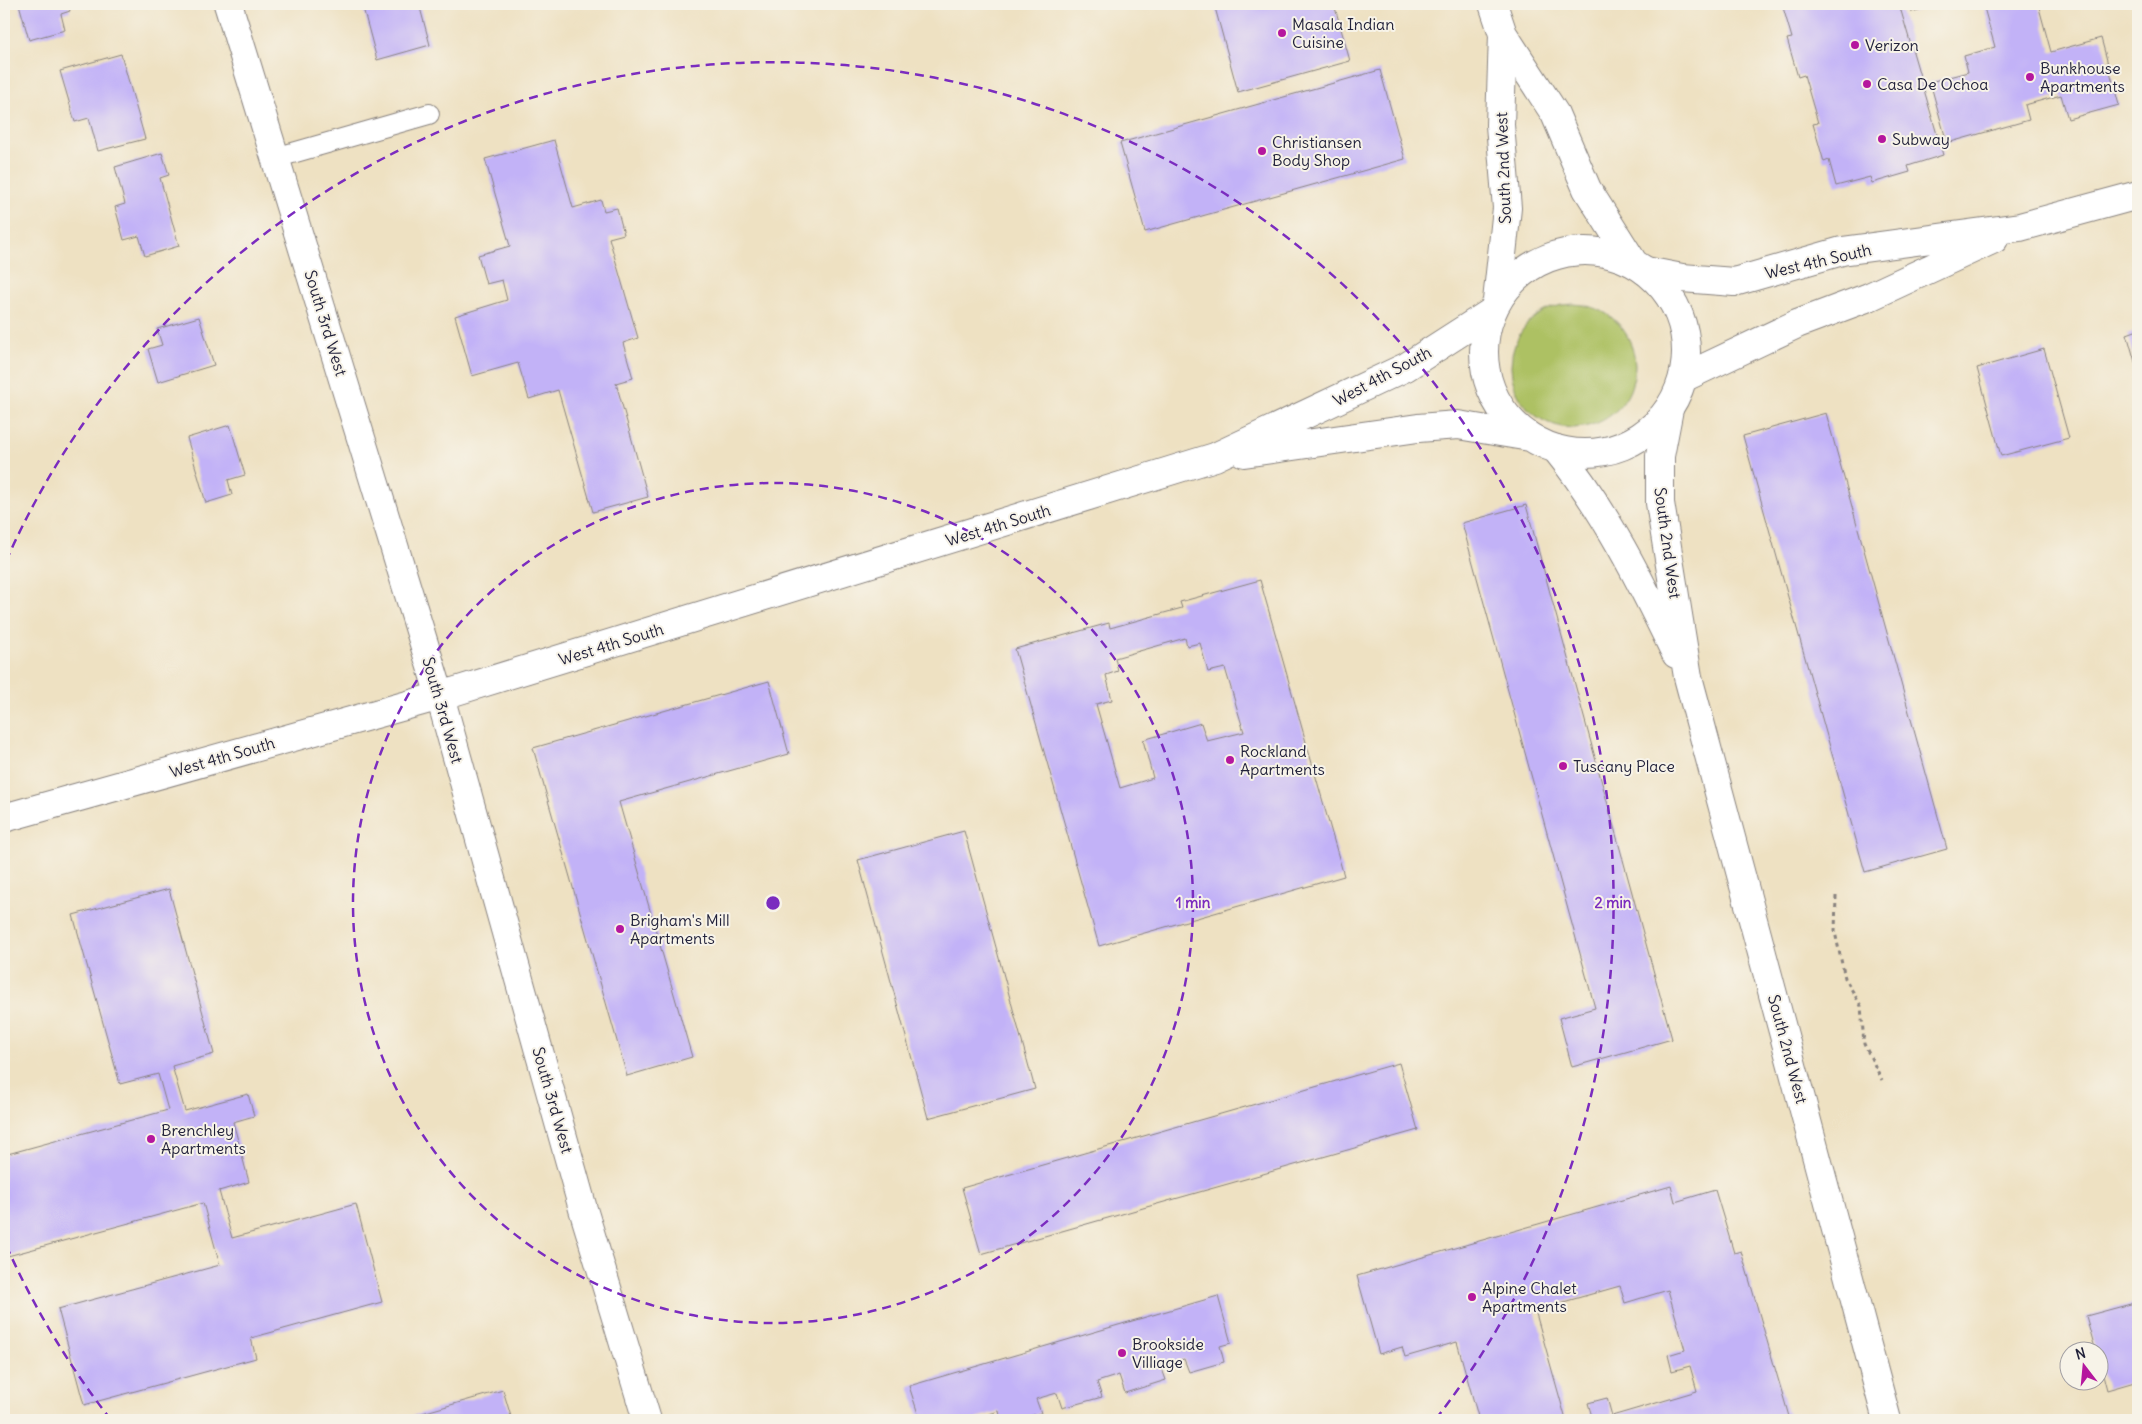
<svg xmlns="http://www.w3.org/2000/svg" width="2142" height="1424" viewBox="0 0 2142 1424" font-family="Delius,sans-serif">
  <rect width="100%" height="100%" fill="#f7f3e8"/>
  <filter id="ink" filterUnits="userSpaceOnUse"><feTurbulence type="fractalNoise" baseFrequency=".02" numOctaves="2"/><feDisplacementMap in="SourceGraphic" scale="10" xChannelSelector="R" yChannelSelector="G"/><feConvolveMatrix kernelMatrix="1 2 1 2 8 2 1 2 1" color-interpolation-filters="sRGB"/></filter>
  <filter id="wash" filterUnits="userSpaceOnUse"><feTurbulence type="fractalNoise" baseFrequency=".0096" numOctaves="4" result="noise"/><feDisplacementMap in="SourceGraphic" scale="20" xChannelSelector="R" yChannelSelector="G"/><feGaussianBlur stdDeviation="1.12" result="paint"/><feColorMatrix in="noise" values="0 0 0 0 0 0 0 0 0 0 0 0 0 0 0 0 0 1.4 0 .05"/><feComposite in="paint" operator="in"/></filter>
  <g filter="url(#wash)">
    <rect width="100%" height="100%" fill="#eee1c2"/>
    <!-- green -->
    <path fill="#adc164" stroke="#687250" d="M1511 366a62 62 0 1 1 124 0a62 62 0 1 1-124 0Z"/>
    <g id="blocks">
      <!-- building -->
      <path fill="#c2b2f7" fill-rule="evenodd" d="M19 4H68L70 11 61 14 65 30 29 40Z
        M362 4H419L430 45 377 60Z
        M1214 4H1334L1350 61 1238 92Z
        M1782 4H1899L1943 155 1908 166 1910 172 1872 183 1870 177 1836 186 1829 160 1824 162 1813 124 1818 123 1804 75 1798 77 1787 39 1792 38Z
        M1910 4H1937L1912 12Z
        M1983 4H2038L2051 52 2101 38 2119 105 2068 119 2061 95 2025 105 2029 120 1947 143 1930 82 1968 72 1964 56 1995 47Z
        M121 54 145 139 98 151 89 118 75 122 60 71Z
        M1380 70 1405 159 1145 232 1120 143Z
        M554 140 573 208 601 200 604 211 617 208 624 234 609 238 638 338 623 343 633 378 616 383 648 497 593 512 558 390 529 399 518 363 472 376 455 316 507 300 502 280 486 284 478 255 510 246 485 159Z
        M162 153 169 175 160 178 179 246 145 256 139 236 124 240 115 207 125 204 115 167Z
        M199 317 214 365 158 382 148 349 162 345 157 329Z
        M2138 330V372L2127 334Z
        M2044 349 2069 438 2001 456 1977 368Z
        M1826 413 1947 849 1865 872 1743 436Z
        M230 425 245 475 228 480 232 495 206 503 187 438Z
        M1526 505 1672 1039 1572 1067 1559 1018 1595 1008 1462 523Z
        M1260 580 1344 876 1099 946 1015 649 1109 623 1110 628 1182 608 1180 602ZM1185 638 1187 646 1200 643 1208 672 1225 668 1244 732 1207 741 1201 723 1143 740 1153 778 1120 788 1096 704 1112 700 1106 675 1118 671 1115 658Z
        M769 681 789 754 619 802 692 1057 627 1076 533 748Z
        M964 831 1035 1089 928 1118 858 860Z
        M169 889 214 1054 172 1066 185 1111 248 1094 254 1116 233 1122 249 1182 219 1191 232 1238 356 1204 382 1302 251 1338 256 1358 84 1405 58 1309 220 1265 203 1203 4 1257V1155L168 1110 158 1074 120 1084 73 915Z
        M1399 1063 1418 1130 981 1254 962 1188Z
        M1671 1186 1675 1202 1715 1190 1734 1253 1741 1251 1790 1420H1593L1588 1403 1607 1398 1612 1416 1697 1391 1690 1366 1672 1371 1668 1355 1685 1350 1668 1290 1625 1303 1620 1286 1535 1310 1566 1420H1479L1457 1342 1405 1357 1402 1347 1379 1354 1357 1276Z
        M1218 1296 1231 1343 1220 1346 1224 1362 1189 1372 1184 1359 1161 1366 1166 1380 1125 1393 1119 1375 1097 1382 1102 1397 1062 1408 1057 1393 1036 1399 1041 1413 1015 1420H1001L999 1411 976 1418V1420H920L909 1386Z
        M2138 1302V1381L2107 1390 2100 1363V1352H2096L2086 1316Z
        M503 1390 512 1420H398Z"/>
    </g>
  </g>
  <g filter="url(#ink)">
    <use href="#blocks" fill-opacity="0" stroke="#88827e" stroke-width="1"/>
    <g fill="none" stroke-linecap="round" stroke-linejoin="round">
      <!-- lane casing -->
      <g stroke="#88827e" stroke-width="22">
        <path id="lane" d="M275 158 429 114"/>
      </g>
      <!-- street casing -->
      <g stroke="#88827e" stroke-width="30">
        <path id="street" d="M228 4 440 696 583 1209 647 1420"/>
      </g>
      <!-- secondary casing -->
      <g stroke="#88827e" stroke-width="30">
        <path id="secondary" d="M1646 271 1682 278 1734 282 1842 251 2020 227 2138 195
          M1683 378 1797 324 1869 297 1994 239
          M1669 409 1660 456V503L1688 677 1887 1420
          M1556 449C1606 511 1641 582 1676 654"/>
      </g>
      <!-- primary casing -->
      <g stroke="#88827e" stroke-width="30">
        <path id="primary" d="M1493 4 1503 34 1555 114 1587 189 1633 262
          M1484 352a101 101 0 1 1 202 0a101 101 0 1 1-202 0Z
          M1497 301 1507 208 1500 125 1503 34
          M1244 453 1418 428 1458 425 1530 437
          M4 818 440 696 1215 457 1406 367 1490 313"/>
      </g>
      <!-- path -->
      <path stroke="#88827e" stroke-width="3" stroke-dasharray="4 4" stroke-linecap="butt" d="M1836 896 1835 932 1845 978 1861 1006 1864 1044 1882 1080"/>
      <!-- lane -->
      <use href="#lane" stroke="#fff" stroke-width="20"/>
      <!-- street -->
      <use href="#street" stroke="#fff" stroke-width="28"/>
      <!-- secondary -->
      <use href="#secondary" stroke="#fff" stroke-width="28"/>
      <!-- primary -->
      <use href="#primary" stroke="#fff" stroke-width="28"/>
    </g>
  </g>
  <!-- distance rings -->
  <g fill="none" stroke="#7b2cbf" stroke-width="2.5" stroke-dasharray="9 6">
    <circle cx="773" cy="903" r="420"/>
    <path d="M111 1420A840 840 0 0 1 6 1245M6 561A840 840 0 1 1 1435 1420"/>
  </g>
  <!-- markers -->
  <g fill="#b5179e" stroke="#f7f3e8" stroke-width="2">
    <circle cx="1282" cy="33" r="5"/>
    <circle cx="1855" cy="45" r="5"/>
    <circle cx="2030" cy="77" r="5"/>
    <circle cx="1867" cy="84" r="5"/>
    <circle cx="1882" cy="139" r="5"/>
    <circle cx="1262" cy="151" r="5"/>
    <circle cx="1230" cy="760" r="5"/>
    <circle cx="1563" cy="766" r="5"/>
    <circle cx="620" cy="929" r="5"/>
    <circle cx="151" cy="1139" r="5"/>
    <circle cx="1472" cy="1297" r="5"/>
    <circle cx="1122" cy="1353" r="5"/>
  </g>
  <g text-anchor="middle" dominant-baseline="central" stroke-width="4" stroke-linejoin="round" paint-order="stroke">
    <!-- poi labels -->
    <g font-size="16" fill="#22223b" stroke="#f7f3e8" text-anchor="start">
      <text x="1292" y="24">Masala Indian<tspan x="1292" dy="18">Cuisine</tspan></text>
      <text x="1865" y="45">Verizon</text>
      <text x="2040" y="68">Bunkhouse<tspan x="2040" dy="18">Apartments</tspan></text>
      <text x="1877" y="84">Casa De Ochoa</text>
      <text x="1892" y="139">Subway</text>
      <text x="1272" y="142">Christiansen<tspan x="1272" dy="18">Body Shop</tspan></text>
      <text x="1240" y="751">Rockland<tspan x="1240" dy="18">Apartments</tspan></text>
      <text x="1573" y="766">Tuscany Place</text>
      <text x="630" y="920">Brigham's Mill<tspan x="630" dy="18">Apartments</tspan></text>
      <text x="161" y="1130">Brenchley<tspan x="161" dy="18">Apartments</tspan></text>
      <text x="1482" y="1288">Alpine Chalet<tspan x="1482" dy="18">Apartments</tspan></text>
      <text x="1132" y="1344">Brookside<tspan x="1132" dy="18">Villiage</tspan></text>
    </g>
    <!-- street labels -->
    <g font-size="16" fill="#22223b" stroke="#f7f3e8">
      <text transform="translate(1503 168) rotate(-92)">South 2nd West</text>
      <text transform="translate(1818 261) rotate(-13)">West 4th South</text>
      <text transform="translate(326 323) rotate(73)">South 3rd West</text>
      <text transform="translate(1382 376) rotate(-28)">West 4th South</text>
      <text transform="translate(998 525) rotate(-17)">West 4th South</text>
      <text transform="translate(1668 543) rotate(82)">South 2nd West</text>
      <text transform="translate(611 644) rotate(-17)">West 4th South</text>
      <text transform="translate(443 710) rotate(74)">South 3rd West</text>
      <text transform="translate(222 757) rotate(-16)">West 4th South</text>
      <text transform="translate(1788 1049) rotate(75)">South 2nd West</text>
      <text transform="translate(553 1100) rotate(74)">South 3rd West</text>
    </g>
  </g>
  <circle cx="773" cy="903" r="8" fill="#7b2cbf" stroke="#f7f3e8" stroke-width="2.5"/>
  <g font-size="15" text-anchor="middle" font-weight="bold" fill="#7b2cbf" stroke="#f7f3e8" stroke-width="4" stroke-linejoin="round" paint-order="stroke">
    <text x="1193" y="908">1 min</text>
    <text x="1613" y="908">2 min</text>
  </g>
  <!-- margin -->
  <rect width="2142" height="1424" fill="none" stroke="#f7f3e8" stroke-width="20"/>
  <!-- north arrow -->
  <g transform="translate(2084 1366) rotate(344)"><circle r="24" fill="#f7f3e8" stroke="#a29fa3"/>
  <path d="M0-4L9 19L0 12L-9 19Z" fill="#b5179e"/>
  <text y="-8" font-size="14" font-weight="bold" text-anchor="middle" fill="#22223b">N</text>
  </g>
</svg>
